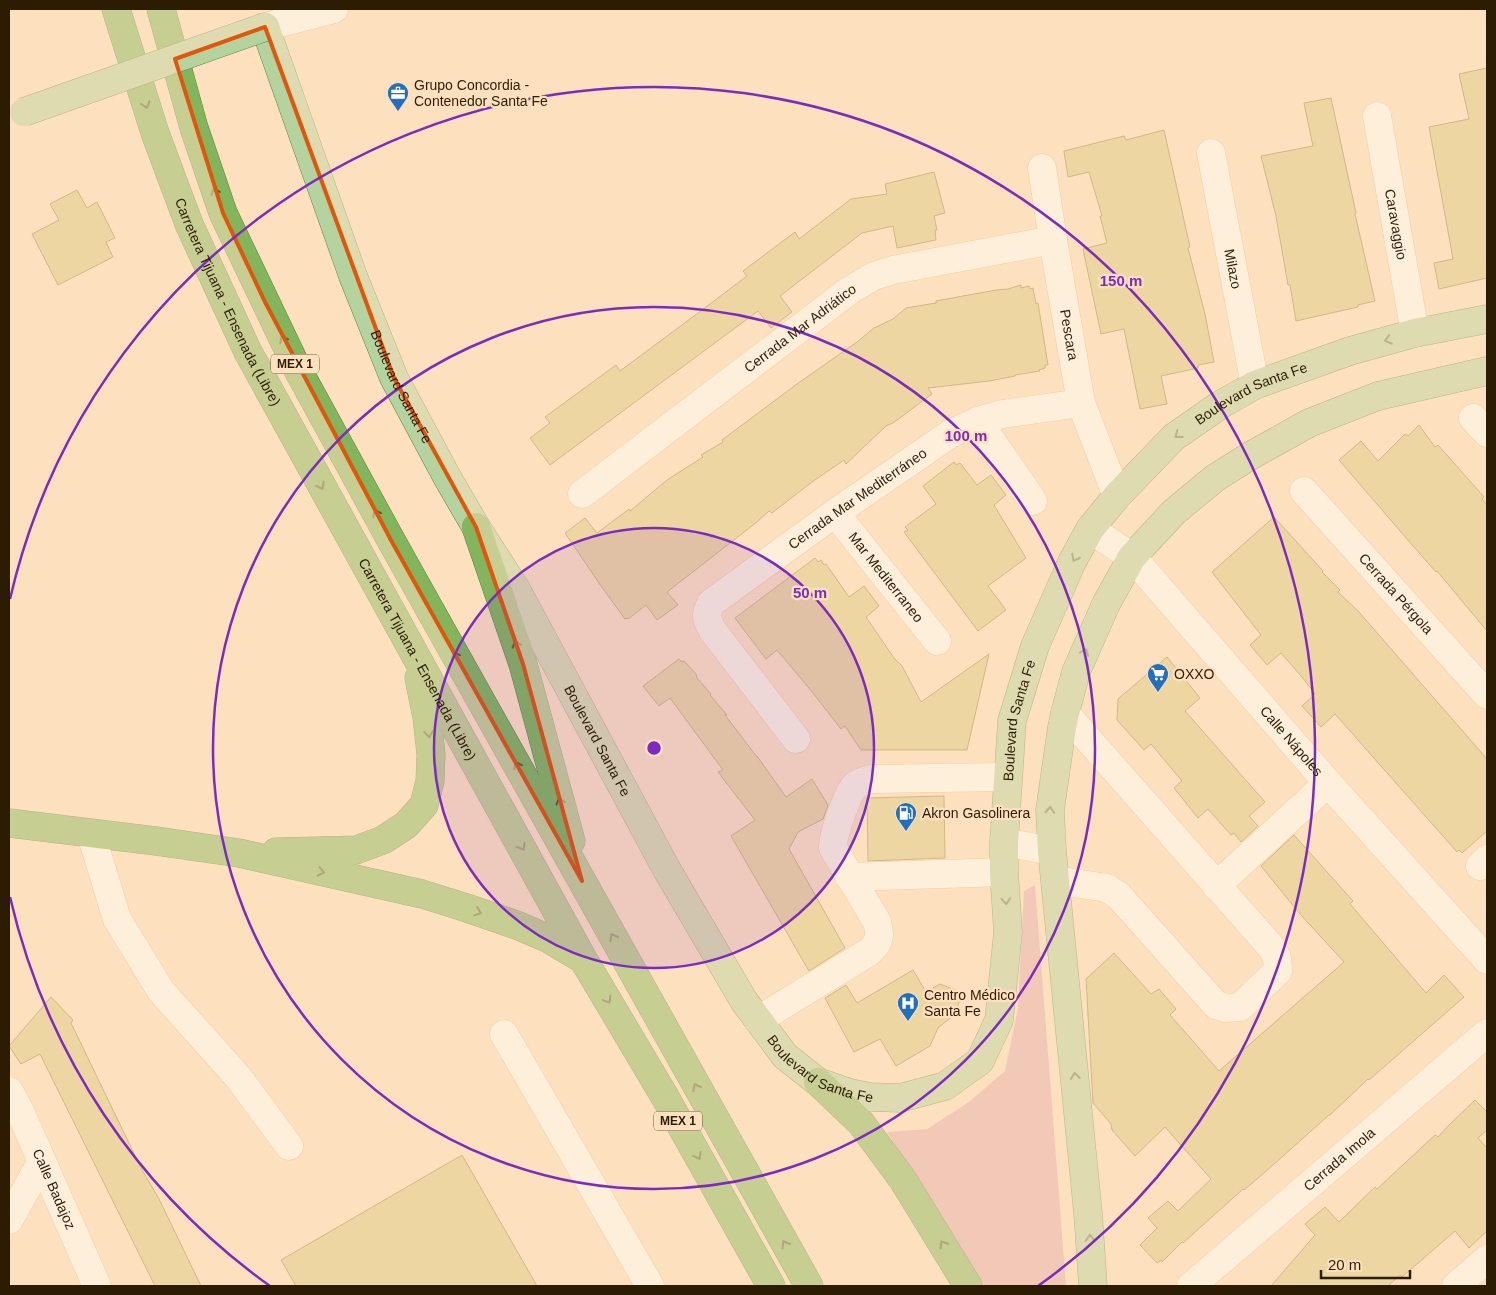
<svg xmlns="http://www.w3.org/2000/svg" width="1496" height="1295" viewBox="0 0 1496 1295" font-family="Helvetica,sans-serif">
  <rect width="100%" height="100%" fill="#fde1be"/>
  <!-- green -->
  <path fill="#e5aaaf" d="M1035 885 1066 1286H982L887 1132 927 1129 969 1102 1005 1071 1018 1008 1024 891Z"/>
  <!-- building -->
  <path fill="#dcc782" stroke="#9a8542" d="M1487 68V278L1439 289 1434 263 1453 259 1429 127 1469 119 1459 74Z
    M1331 98 1356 213 1355 214 1375 301 1358 305V307L1296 321 1290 285H1288L1276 216 1261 156 1313 146 1304 103Z
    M1164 130 1190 247 1188 248 1205 314 1214 362 1198 365V368L1161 376 1167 404 1140 409 1124 329 1101 334 1083 249 1107 243 1100 216H1102L1089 172 1068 177 1064 151 1124 136 1126 140Z
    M934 172 945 213 934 216 937 230H935L936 240 897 248 893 226 862 233 780 296 792 312 771 328 758 311 550 465 530 438 550 423 545 417 616 365 620 371 698 313 747 276 743 271 795 232 799 239 851 199 887 194 885 184Z
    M77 190 87 208 97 202 115 238 106 242 113 257 58 285 32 234 59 220 50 204Z
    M1021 285V288L1029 286 1030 289 1033 288 1036 304 1038 303 1048 365H1045V368L1039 370 1040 371 1015 375V376L989 381 928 388 932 394 893 423 886 426 846 464 844 460 812 482 772 513 769 511 757 522 667 592 678 605 657 620 646 605 628 619V618L625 619 601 586 565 533 585 518 597 533 629 509 630 511 667 480 703 457 701 455 723 442 722 440 797 384 857 342 874 328 893 319 906 308 936 303V301L996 290 1008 289Z
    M1419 425 1435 447 1438 445 1484 497 1482 499 1487 505V631L1437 571 1436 572 1413 546 1339 460 1361 441 1378 461 1405 434 1408 436Z
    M954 462 956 465 960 463 977 485 991 475 1006 495 994 505 1026 558 988 586 1006 610 978 631 904 532 908 530 905 527 936 504 923 486Z
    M1274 517 1323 571 1322 572 1340 590 1338 592 1358 611 1487 759V831L1462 853 1459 850 1457 852 1335 714 1321 727 1302 706 1315 694 1302 677 1281 653 1267 665 1250 645 1261 635 1212 572Z
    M815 558 818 562 821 560 824 565 826 564 849 597 864 586 879 606 866 617 894 658 902 666 921 702 989 654 967 750H861L845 726 841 729 813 693 777 650 766 659 735 618Z
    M1167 657 1200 698 1185 711 1265 802 1249 816 1258 826 1241 842 1234 833 1231 835 1208 809 1198 818 1174 788 1182 781 1151 744 1144 750 1117 720 1118 699Z
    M679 659 682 662 684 661 696 674 697 678 711 694 710 695 727 715H725L757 757V756L786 797 812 779 828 805 823 819 798 832 789 849 845 948 809 971 731 836 755 820 718 772 723 770 670 698 659 706 643 686Z
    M944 796 945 858 868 861 867 798Z
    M1294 835 1353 901 1350 904 1426 993 1444 975 1464 997 1369 1080 1368 1079 1330 1115H1329L1264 1173 1244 1190 1243 1189 1183 1243 1182 1242 1162 1262 1161 1260 1157 1263 1140 1245 1157 1228 1148 1218 1168 1201 1178 1211 1211 1179 1165 1127 1135 1156 1112 1130 1111 1124 1093 1103 1086 979 1114 953 1151 994 1159 989 1176 1009 1170 1015 1219 1071 1344 962 1300 914 1261 866Z
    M913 970 926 992 940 984 963 993 954 1015 938 1028 930 1046 896 1066 880 1039 854 1052 825 998 846 985 857 1003Z
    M51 997 73 1020 71 1023 141 1168 159 1199 201 1286H155L40 1054 21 1064 9 1046Z
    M1475 1100 1487 1112V1130L1478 1138 1487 1148V1231L1469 1248 1455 1231 1402 1277 1400 1275 1388 1286H1271L1315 1235 1305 1224 1325 1207 1339 1222 1375 1187 1377 1189 1435 1135 1438 1137 1448 1126Z
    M462 1155 537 1286H296L281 1260Z"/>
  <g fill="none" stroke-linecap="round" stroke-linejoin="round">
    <!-- minor casing -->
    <g stroke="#e1b47a" stroke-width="29">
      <g id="minor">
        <path d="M265 27 334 9"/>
        <path id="s1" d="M1377 116 1415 333"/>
        <path id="s2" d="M1211 153 1255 385"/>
        <path id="s3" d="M1042 168 1053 240 1081 403 1117 496"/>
        <path d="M1473 418 1487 433"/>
        <path d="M978 421 1033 501"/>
        <path id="s4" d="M1304 491 1487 695"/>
        <path id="s5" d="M582 494 850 290 874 276 893 270 1053 240"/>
        <path id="s6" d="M835 513 937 641"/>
        <path id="s7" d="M1090 529 1132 557 1328 783 1487 960"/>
        <path id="s8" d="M796 739 713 631C706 619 705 615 711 603L835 513 950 434 978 421 1002 414 1081 403"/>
        <path d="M91 834 117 919 161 991 238 1077 289 1146"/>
        <path d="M1004 842 1052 851"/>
        <path d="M1480 866 1487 859"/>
        <path d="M849 877 1004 872"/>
        <path d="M1055 880 1107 888 1119 896 1216 1005 1226 1008 1240 1007 1278 971 1277 958 1272 948 1065 713"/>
        <path d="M1216 886 1328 783"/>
        <path d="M758 1020 869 952C880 942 881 935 877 922L833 848C832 837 846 798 853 788 857 783 864 781 870 779L1007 777"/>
        <path d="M504 1034 650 1286"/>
        <path id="s9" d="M9 1091 19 1109 97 1286"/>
        <path d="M9 1220 42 1161"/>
        <path id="s10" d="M1191 1286 1487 1033"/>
        <path d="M1456 1286 1487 1259"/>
      </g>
    </g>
    <!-- major casing -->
    <g stroke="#657f3e" stroke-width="29">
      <g id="major">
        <path id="s11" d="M265 27 353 276 394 378 447 477 476 527 516 589 667 870 744 1001 785 1056 818 1082 850 1093 870 1097 900 1098 945 1086 980 1061 999 1020 1008 932 1004 872V842L1012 721 1035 646 1072 562 1090 529 1117 496 1174 437 1220 405 1255 385 1350 351 1415 333 1487 319"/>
        <path d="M1093 1286 1088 1213 1052 851 1050 810 1062 727 1065 713 1076 672 1106 604 1132 557 1174 512 1215 478 1250 456 1309 423 1378 396 1487 371"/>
      </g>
    </g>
    <!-- highway casing -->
    <g stroke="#657f3e" stroke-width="29">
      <g id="highway">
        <path id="s12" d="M116 9 155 133 189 224 248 352 583 959 665 1097 771 1286"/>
        <path d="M161 9 194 128 223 213 298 370 392 542 809 1286"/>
        <path d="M476 527 523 664 571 841"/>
        <path d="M9 823 156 841 239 853 422 894 467 908 519 926 549 939 581 958"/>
        <path d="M276 852 356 850 383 840 406 825 424 805 430 781 431 754 427 718 419 678"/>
        <path d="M818 1082 861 1123 903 1180 968 1286"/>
      </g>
    </g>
    <!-- minor -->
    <use href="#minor" stroke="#fff" stroke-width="28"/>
    <!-- major -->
    <use href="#major" stroke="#b5d39e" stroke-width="28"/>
    <!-- highway -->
    <use href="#highway" stroke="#83b55d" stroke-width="28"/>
    <!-- major-bridge casing -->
    <g stroke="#657f3e" stroke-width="29" stroke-linecap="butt">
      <path id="major-bridge" d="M24 112 265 27"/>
    </g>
    <!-- major-bridge -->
    <use href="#major-bridge" stroke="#b5d39e" stroke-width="28"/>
  </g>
  <!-- one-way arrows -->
  <defs><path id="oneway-chevron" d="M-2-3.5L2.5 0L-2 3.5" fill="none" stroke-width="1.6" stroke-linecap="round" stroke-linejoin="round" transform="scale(1.25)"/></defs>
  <g stroke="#54612c">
    <use href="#oneway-chevron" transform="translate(146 105) rotate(73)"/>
    <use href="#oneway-chevron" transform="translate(215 191) rotate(-108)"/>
    <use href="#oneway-chevron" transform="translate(283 339) rotate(-116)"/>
    <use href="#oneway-chevron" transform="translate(321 486) rotate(61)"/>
    <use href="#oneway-chevron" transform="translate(376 513) rotate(-119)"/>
    <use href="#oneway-chevron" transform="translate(516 644) rotate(-109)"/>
    <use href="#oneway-chevron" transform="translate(455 655) rotate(-119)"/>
    <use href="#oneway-chevron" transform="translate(429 734) rotate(83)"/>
    <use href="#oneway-chevron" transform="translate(517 765) rotate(-119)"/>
    <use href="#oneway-chevron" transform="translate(560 801) rotate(-105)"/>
    <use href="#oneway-chevron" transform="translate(522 847) rotate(61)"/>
    <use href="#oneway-chevron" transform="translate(321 872) rotate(13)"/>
    <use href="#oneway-chevron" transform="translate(478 912) rotate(19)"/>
    <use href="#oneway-chevron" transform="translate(613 937) rotate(-119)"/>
    <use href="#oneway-chevron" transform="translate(608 1000) rotate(59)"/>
    <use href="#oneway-chevron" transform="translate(696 1087) rotate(-119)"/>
    <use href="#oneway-chevron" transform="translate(698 1156) rotate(61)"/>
    <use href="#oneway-chevron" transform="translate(785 1244) rotate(-120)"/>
    <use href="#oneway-chevron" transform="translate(943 1244) rotate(-121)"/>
  </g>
  <g stroke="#717851">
    <use href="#oneway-chevron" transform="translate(1388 340) rotate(164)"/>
    <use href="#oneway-chevron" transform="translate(1178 435) rotate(143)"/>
    <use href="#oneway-chevron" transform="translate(1075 558) rotate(117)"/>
    <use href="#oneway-chevron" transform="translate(1085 652) rotate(-67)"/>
    <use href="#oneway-chevron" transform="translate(1050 810) rotate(-87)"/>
    <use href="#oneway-chevron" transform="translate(1006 901) rotate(86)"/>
    <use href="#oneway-chevron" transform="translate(1075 1076) rotate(-96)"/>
    <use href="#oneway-chevron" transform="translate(1090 1238) rotate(-93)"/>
  </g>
  <!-- marked area -->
  <path d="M0 0H1496V1295H0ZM265 27 394 378 476 527 523 664 582 881 392 542 265 302 223 213 175 59Z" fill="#fde1be" fill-opacity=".55" fill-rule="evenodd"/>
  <path fill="none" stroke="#df560c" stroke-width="4" stroke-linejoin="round" d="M265 27 394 378 476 527 523 664 582 881 392 542 265 302 223 213 175 59Z"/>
  <!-- distance rings -->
  <circle cx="654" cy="748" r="220" fill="#7b2cbf" fill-opacity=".12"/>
  <g fill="none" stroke="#7b2cbf" stroke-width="2.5">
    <circle cx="654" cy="748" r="220"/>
    <circle cx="654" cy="748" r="441"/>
    <path d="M270 1286A661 661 0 0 1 10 897M10 599A661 661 0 1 1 1038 1286"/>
  </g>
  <!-- icons -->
  <defs>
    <g id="office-pin" transform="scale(1.125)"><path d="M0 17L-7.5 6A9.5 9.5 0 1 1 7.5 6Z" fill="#226fbe" stroke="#fde1be"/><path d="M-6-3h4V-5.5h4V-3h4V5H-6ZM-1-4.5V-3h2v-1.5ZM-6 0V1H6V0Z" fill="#fff"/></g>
    <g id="supermarket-pin" transform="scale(1.125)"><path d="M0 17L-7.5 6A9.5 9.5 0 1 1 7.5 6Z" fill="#226fbe" stroke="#fde1be"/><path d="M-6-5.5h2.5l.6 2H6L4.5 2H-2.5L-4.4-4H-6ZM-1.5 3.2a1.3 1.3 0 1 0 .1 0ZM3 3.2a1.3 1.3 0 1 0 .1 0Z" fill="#fff"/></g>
    <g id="fuel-pin" transform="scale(1.125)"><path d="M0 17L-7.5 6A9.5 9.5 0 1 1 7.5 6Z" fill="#226fbe" stroke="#fde1be"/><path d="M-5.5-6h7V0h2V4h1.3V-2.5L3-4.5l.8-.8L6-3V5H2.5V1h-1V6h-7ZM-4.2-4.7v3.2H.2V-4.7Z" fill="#fff"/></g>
    <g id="hospital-pin" transform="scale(1.125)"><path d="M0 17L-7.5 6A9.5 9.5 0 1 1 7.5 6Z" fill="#226fbe" stroke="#fde1be"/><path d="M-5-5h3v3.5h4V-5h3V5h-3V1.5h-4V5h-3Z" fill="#fff"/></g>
  </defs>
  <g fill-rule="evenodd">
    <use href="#office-pin" x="398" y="93"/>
    <use href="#supermarket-pin" x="1158" y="674"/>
    <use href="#fuel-pin" x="906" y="813"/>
    <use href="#hospital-pin" x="908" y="1003"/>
  </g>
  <g text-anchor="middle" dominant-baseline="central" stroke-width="4.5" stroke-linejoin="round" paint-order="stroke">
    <!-- shield labels -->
    <g fill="#fde1be" stroke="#6b573c" stroke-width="1">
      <rect x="271" y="354.5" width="48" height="19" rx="4"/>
      <rect x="654" y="1111.5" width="48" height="19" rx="4"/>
    </g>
    <g font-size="12" font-weight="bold" fill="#2d1c04">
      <text x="295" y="364">MEX 1</text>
      <text x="678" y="1121">MEX 1</text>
    </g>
    <!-- poi labels -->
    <g font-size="14" fill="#2d1c04" stroke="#fde1be" text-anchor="start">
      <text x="414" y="85">Grupo Concordia -<tspan x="414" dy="16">Contenedor Santa Fe</tspan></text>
      <text x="1174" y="674">OXXO</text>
      <text x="922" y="813">Akron Gasolinera</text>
      <text x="924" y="995">Centro Médico<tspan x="924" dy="16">Santa Fe</tspan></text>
    </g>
    <!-- street labels -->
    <g font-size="14" fill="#2d1c04" stroke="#fde1be">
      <text stroke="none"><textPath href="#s1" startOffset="110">Caravaggio</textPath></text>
      <text stroke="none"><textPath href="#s2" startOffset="118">Milazo</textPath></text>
      <text stroke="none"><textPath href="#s12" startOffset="314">Carretera Tijuana - Ensenada (Libre)</textPath></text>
      <text stroke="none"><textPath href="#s5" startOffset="274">Cerrada Mar Adriático</textPath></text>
      <text stroke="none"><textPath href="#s3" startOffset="169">Pescara</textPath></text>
      <text stroke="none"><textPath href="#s11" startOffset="385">Boulevard Santa Fe</textPath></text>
      <text stroke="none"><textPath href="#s11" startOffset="2140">Boulevard Santa Fe</textPath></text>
      <text stroke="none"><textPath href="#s8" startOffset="346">Cerrada Mar Mediterráneo</textPath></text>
      <text stroke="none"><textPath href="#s6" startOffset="82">Mar Mediterraneo</textPath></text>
      <text stroke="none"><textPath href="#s4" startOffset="138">Cerrada Pérgola</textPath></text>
      <text stroke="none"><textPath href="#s12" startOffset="719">Carretera Tijuana - Ensenada (Libre)</textPath></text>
      <text stroke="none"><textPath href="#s11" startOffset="1720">Boulevard Santa Fe</textPath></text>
      <text stroke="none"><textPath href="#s11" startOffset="790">Boulevard Santa Fe</textPath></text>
      <text stroke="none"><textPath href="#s7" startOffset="294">Calle Nápoles</textPath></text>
      <text stroke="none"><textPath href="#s11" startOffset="1195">Boulevard Santa Fe</textPath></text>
      <text stroke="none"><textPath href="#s10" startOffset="195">Cerrada Imola</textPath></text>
      <text stroke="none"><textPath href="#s9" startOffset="108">Calle Badajoz</textPath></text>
    </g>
  </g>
  <circle cx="654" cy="748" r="8" fill="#7b2cbf" stroke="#fde1be" stroke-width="2.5"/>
  <g font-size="15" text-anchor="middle" font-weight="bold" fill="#7b2cbf" stroke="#fde1be" stroke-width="4.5" stroke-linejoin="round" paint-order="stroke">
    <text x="1121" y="286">150 m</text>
    <text x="966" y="441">100 m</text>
    <text x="810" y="598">50 m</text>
  </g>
  <!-- border -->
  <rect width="1496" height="1295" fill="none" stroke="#2d1c04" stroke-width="20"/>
  <!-- scale -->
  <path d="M1321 1270v8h89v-8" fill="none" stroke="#2d1c04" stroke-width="2.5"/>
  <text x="1328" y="1270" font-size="15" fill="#2d1c04" stroke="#fde1be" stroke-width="4" paint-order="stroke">20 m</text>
</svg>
